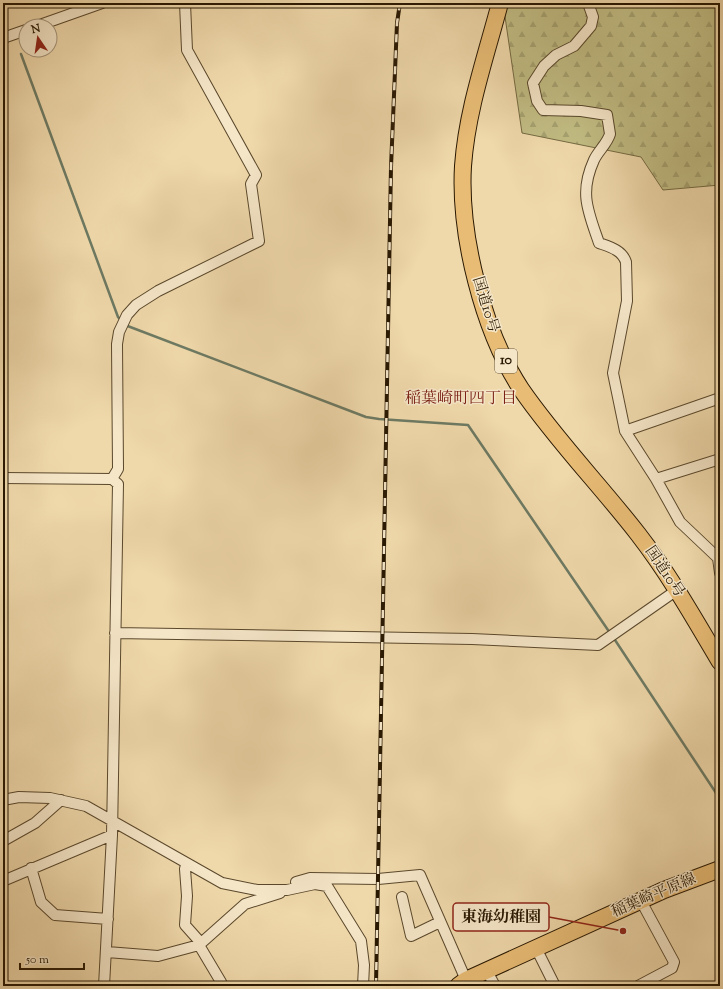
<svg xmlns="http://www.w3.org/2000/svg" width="723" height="989" viewBox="0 0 723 989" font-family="'Sorts Mill Goudy','Noto Serif JP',serif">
  <defs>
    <pattern id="forest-firs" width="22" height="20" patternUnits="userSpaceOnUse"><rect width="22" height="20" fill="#c1bc83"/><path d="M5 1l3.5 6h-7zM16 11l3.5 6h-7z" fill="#a6a170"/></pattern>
  </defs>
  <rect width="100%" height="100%" fill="#efd8aa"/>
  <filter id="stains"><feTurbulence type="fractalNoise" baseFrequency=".005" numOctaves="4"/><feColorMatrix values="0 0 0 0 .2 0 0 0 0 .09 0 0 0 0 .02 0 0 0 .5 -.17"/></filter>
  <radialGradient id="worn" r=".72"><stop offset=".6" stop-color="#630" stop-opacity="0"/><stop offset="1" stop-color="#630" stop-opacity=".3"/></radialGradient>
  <!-- forest -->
  <path fill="url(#forest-firs)" stroke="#756a42" d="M503 3H720V185L663 190 641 157 522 133Z"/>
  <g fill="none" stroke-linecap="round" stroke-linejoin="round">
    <!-- stream -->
    <path stroke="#6d7a63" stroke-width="2.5" d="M21 54 118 317 122 321
      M125 325 366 417 379 419 468 425 610 633
      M613 637 720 799"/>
    <!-- minor casing -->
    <g stroke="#5a482c" stroke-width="12">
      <path id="minor" d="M588 3 593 17 591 26 574 46 556 55 544 66 533 83 537 101 543 110 581 111 607 115 610 134C607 144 598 151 594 160 579 193 588 211 599 243 610 247 622 250 626 262L627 301 613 373 625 431 656 479 680 522 718 558 720 573
        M37 26 102 3
        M3 38 26 30
        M625 431 720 398
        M3 478 112 479 118 484 112 835 104 986
        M112 479 118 469 117 344 119 332 127 315 136 305 158 291 259 241 251 184 256 175 187 50 185 3
        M656 479 720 459
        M115 633 472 639 598 645 677 590
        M3 800 19 797 50 798 86 806 222 883 257 890H287L315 884 327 886 361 941 364 965 363 986
        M3 841 35 823 61 800
        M186 865 185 869 187 896 185 925 201 943
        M31 868 41 902 55 915 108 919
        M3 881 112 835
        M296 882 310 878 378 879 420 875 466 980
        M402 897 411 936 440 922
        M536 948 555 986
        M107 952 158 956 199 945
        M487 971 495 986
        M220 986 221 982 199 945 245 904 280 893
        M638 986 672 968 674 962 641 901"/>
    </g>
    <!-- primary casing -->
    <g stroke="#291802" stroke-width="18">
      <path id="primary" d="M458 986 466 980 664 890 720 869"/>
    </g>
    <!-- trunk casing -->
    <g stroke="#291802" stroke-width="18">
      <path id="trunk" d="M500 3C486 56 467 110 463 166 459 235 483 331 521 389 556 440 600 485 638 534 669 574 694 618 720 662"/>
    </g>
    <!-- minor -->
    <use href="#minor" stroke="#f5e6c8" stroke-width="10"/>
    <!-- primary -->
    <use href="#primary" stroke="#e8bc75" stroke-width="16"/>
    <!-- trunk -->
    <use href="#trunk" stroke="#e8bc75" stroke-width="16"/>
    <!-- rail casing -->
    <g stroke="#291802" stroke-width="4">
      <path id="rail" d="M376 986 391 167 397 23 400 3"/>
    </g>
    <!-- rail -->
    <use href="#rail" stroke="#f5e6c8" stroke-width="2.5" stroke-dasharray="8" stroke-linecap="butt"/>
  </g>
  <g text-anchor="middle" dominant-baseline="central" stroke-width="3" stroke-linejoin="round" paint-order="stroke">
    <!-- shield labels -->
    <rect fill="#f5e6c8" stroke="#66563d" stroke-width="1" x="495" y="349" width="22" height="24" rx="3"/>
    <g font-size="14" font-weight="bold" fill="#291802">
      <text x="506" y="361">10</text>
    </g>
    <!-- street labels -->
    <g font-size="15" fill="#291802" stroke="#f5e6c8">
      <text transform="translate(485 305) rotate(73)">国道10号</text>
      <text transform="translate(664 572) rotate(56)">国道10号</text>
      <text transform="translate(654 896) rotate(-23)">稲葉崎平原線</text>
    </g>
    <!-- neighbourhood labels -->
    <g font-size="16" fill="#7a1f14" stroke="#f5e6c8">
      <text x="461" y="399">稲葉崎町四丁目</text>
    </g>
  </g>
  <!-- callouts -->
  <path fill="none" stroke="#8f2418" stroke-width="1.5" d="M623 931L549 917"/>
  <circle fill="#8f2418" stroke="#f5e6c8" stroke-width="1.5" cx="623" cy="931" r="4"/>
  <rect fill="#f5e6c8" stroke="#8f2418" stroke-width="1.5" x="453" y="903" width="96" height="28" rx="4"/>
  <g font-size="16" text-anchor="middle" font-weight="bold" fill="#291802">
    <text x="501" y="922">東海幼稚園</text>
  </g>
  <!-- margin -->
  <rect width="723" height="989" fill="none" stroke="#efd8aa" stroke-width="16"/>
  <rect x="4" y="4" width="715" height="981" fill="none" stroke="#291802" stroke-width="2"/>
  <rect x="8" y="8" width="707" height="973" fill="none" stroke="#291802"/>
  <!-- north arrow -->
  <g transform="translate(38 38) rotate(347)"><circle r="19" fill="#f5e6c8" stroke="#a39479"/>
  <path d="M0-3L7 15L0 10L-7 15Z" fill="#8f2418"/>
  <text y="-6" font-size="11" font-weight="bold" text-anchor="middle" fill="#291802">N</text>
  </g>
  <!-- scale -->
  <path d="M20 963v6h64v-6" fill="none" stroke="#291802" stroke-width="2"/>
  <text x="26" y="963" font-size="12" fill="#291802" stroke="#f5e6c8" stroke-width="3" paint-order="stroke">50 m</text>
  <rect width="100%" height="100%" filter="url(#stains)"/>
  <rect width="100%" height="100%" fill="url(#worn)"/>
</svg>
